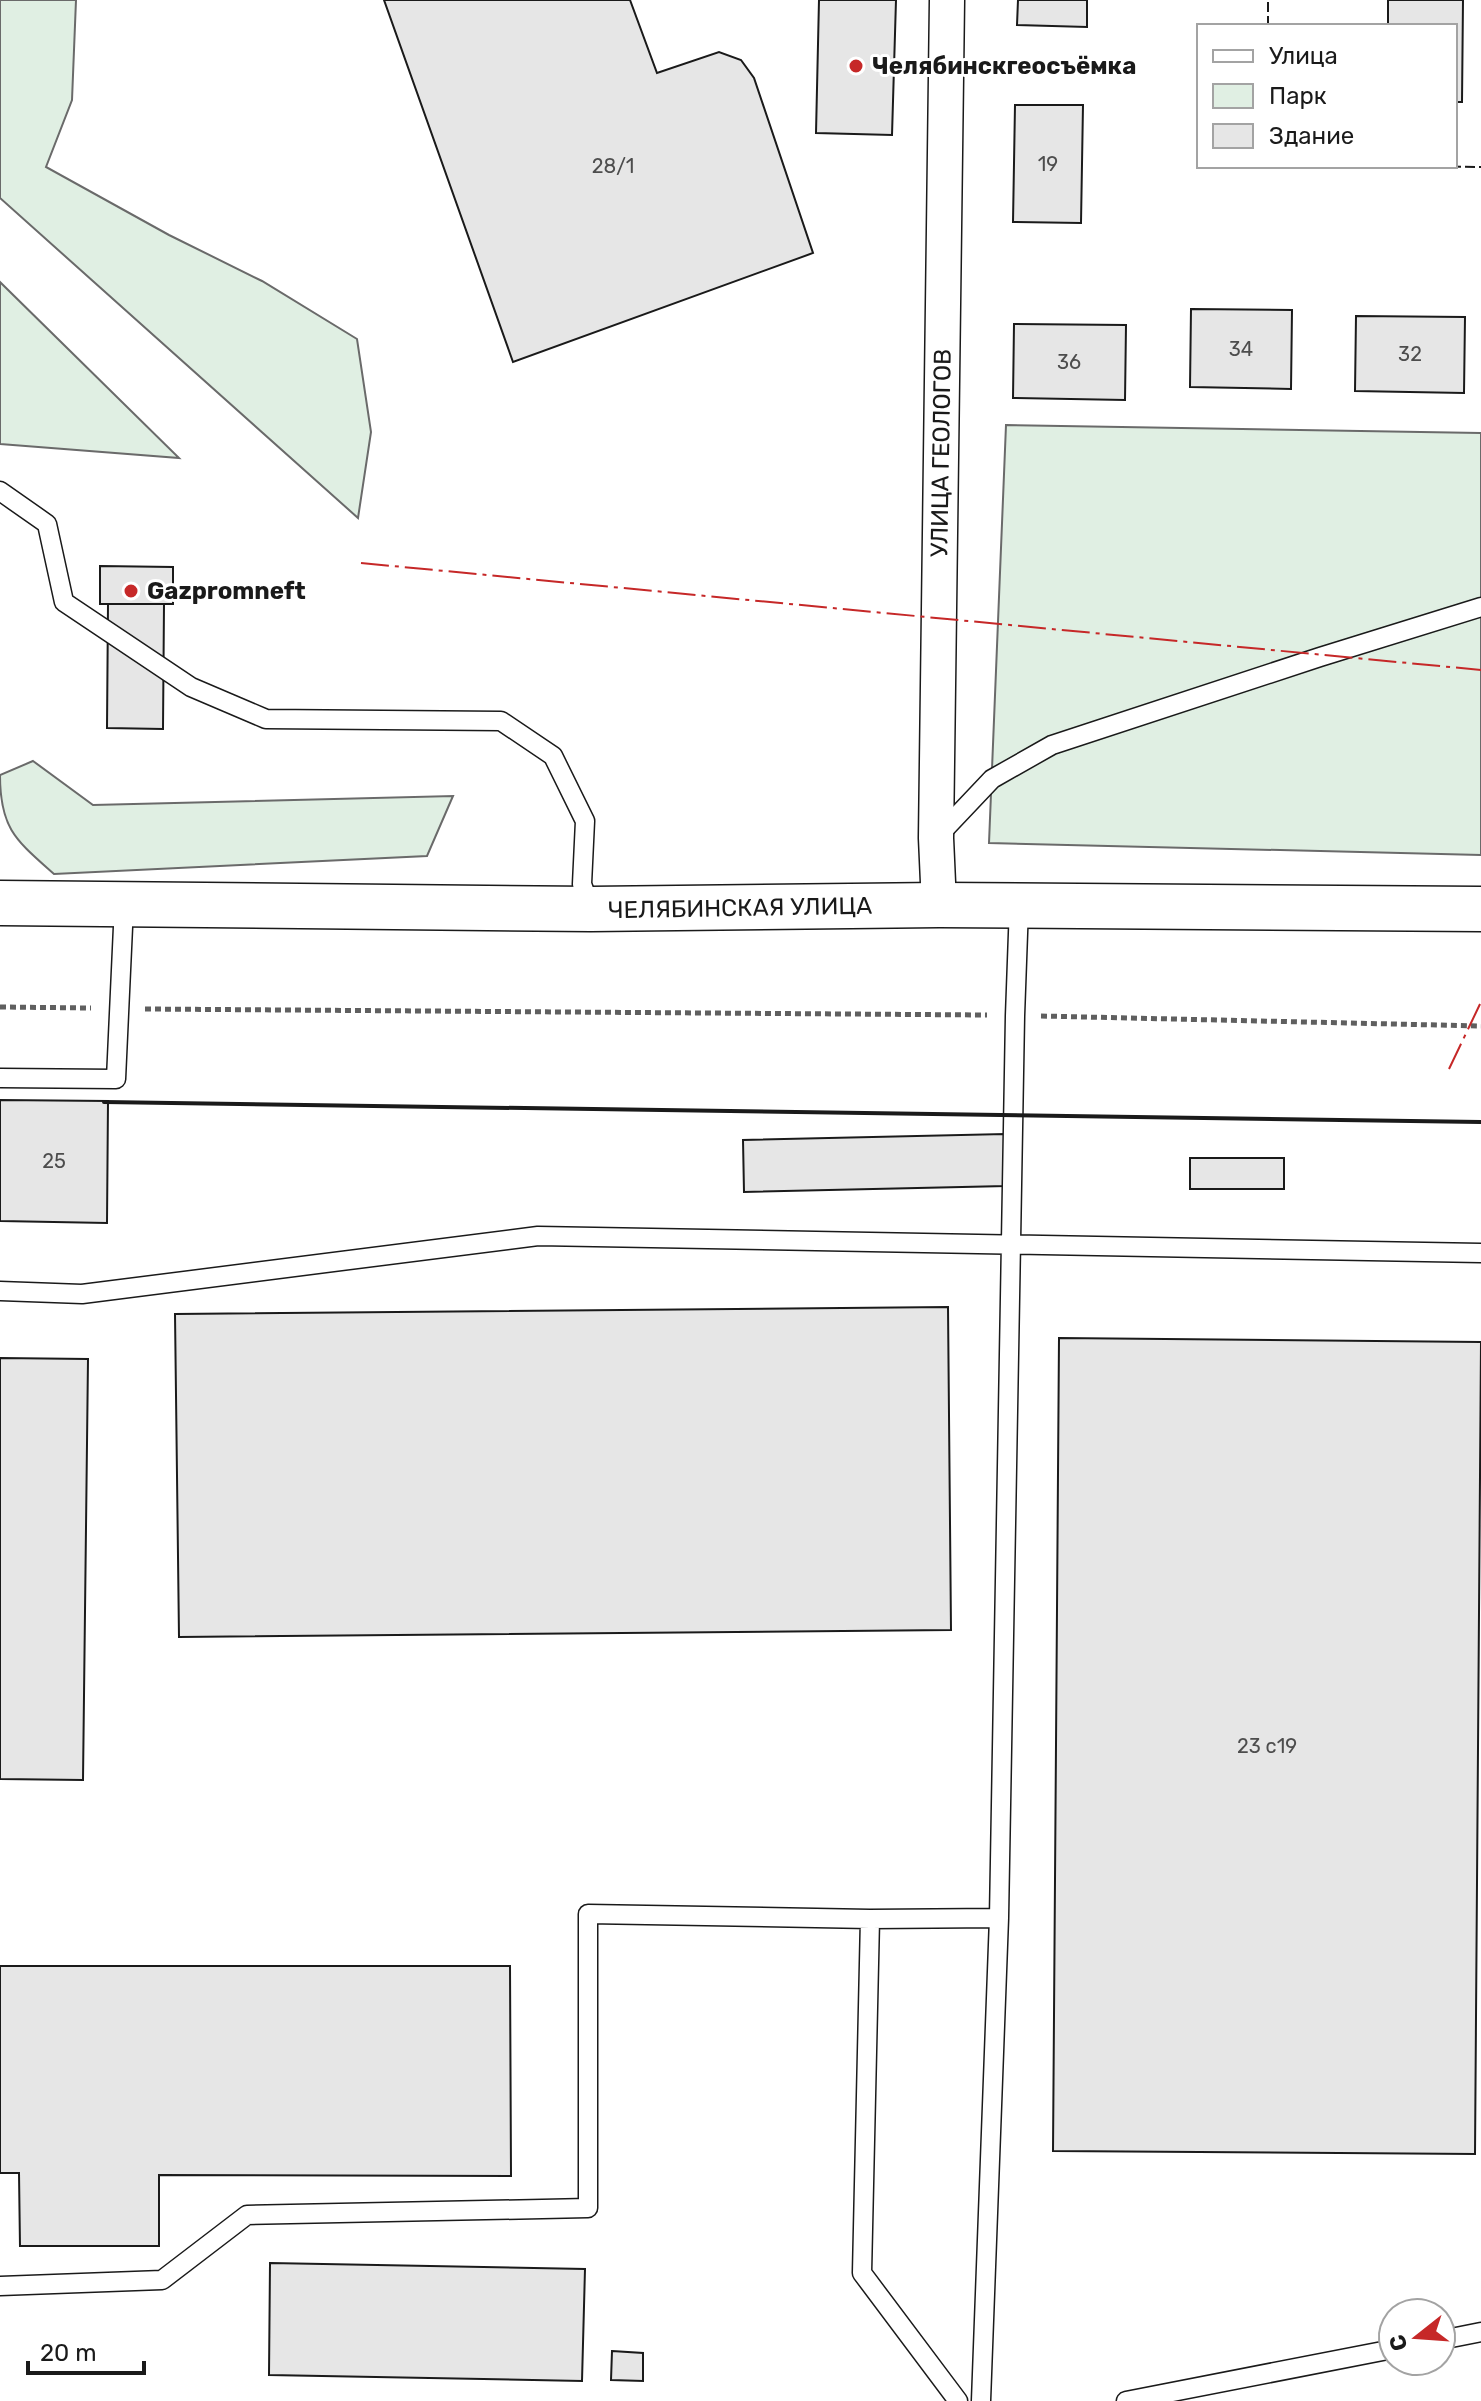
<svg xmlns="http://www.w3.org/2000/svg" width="1481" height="2401" viewBox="0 0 1481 2401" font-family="Rubik,sans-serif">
  <rect width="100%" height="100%" fill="#fff"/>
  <!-- green -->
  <path fill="#e0efe3" stroke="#6a6a6a" stroke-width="2" d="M0 0H76L72 100 46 167 169 235 262 281 357 339 371 432 358 518 0 198Z
    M0 282 179 458 0 444Z
    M1006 425 1481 433V855L989 843Z
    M33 761 93 805 453 796 427 856 54 874C16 840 0 829 0 775Z"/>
  <!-- building -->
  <path fill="#e6e6e6" stroke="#1a1a1a" stroke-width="2" d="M384 0H630L657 73 719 52 741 60 754 78 813 253 513 362Z
    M819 0H896L892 135 816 133Z
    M1018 0H1087V27L1017 25Z
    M1388 0H1463L1462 102H1455V26H1388Z
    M1015 105H1083L1081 223 1013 222Z
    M1191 309 1292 310 1291 389 1190 387Z
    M1356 316 1465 317 1464 393 1355 391Z
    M1014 324 1126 325 1125 400 1013 398Z
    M100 566 173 567V604H100Z
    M108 604H164L163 729 107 728Z
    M0 1100 108 1101 107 1223 0 1221Z
    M1005 1134 1006 1186 744 1192 743 1140Z
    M1190 1158H1284V1189H1190Z
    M948 1307 951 1630 179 1637 175 1314Z
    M1059 1338 1481 1342 1475 2154 1053 2151Z
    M0 1358 88 1359 83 1780 0 1779Z
    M0 1966H510L511 2176 159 2175V2246H20L19 2173H0Z
    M270 2263 585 2269 582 2381 269 2375Z
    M612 2351 643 2353V2381L611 2380Z"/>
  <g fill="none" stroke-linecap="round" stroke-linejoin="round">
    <!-- lane casing -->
    <g stroke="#1a1a1a" stroke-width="21">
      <path id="lane" d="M0 491 47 524 64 602 191 687 266 719 501 721 553 756 585 821 582 884 591 909
        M938 836 992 779 1052 745 1320 657 1481 607
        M0 1078 116 1079 124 905
        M0 1291 82 1294 538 1236 1481 1253
        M870 1919 862 2273 958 2401
        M0 2286 162 2280 247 2215 588 2208V1914L870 1919 999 1918
        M1441 2340 1481 2332
        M981 2401 999 1918 1015 1016 1019 906
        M1126 2401 1393 2349"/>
    </g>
    <!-- street casing -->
    <g stroke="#1a1a1a" stroke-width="37">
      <path id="street" d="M939 905 936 838 947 0"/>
    </g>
    <!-- secondary casing -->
    <g stroke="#1a1a1a" stroke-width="47">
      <path id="secondary" d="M0 903 591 909 939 905 1481 909"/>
    </g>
    <!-- path -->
    <path stroke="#5f5f5f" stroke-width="5" stroke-dasharray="6 4" stroke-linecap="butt" d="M0 1007 91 1008
      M145 1009 987 1015
      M1041 1016 1481 1026"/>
    <!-- lane -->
    <use href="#lane" stroke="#fff" stroke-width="18"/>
    <!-- street -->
    <use href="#street" stroke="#fff" stroke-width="34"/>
    <!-- secondary -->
    <use href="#secondary" stroke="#fff" stroke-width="44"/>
    <!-- fence -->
    <path stroke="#1a1a1a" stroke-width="2" stroke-dasharray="10 4" stroke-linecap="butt" d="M1268 26V0
      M1409 166 1481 167"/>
    <!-- wall -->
    <path stroke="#1a1a1a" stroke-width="4" d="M104 1102 1481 1122"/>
    <!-- power -->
    <path stroke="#c62828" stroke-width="2" stroke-dasharray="28 6 4 6" stroke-linecap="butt" d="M361 563 1481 670
      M1449 1069 1481 1002"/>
  </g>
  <!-- markers -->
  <g fill="#c62828" stroke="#fff" stroke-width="3">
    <circle cx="856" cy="66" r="8"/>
    <circle cx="131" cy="591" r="8"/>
  </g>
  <g text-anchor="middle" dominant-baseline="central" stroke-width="6" stroke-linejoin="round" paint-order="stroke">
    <!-- number labels -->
    <g font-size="20" fill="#4d4d4d">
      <text x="1048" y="164">19</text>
      <text x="613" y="166">28/1</text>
      <text x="1241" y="349">34</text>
      <text x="1410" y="354">32</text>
      <text x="1069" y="362">36</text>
      <text x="54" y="1161">25</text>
      <text x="1267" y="1746">23 с19</text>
    </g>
    <!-- poi labels -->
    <g font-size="24" font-weight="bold" fill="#1a1a1a" stroke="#fff" text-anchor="start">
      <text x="872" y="66">Челябинскгеосъёмка</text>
      <text x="147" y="591">Gazpromneft</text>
    </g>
    <!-- street labels -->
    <g font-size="24" fill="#1a1a1a" stroke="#fff">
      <text transform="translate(941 453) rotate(-89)">УЛИЦА ГЕОЛОГОВ</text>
      <text transform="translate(740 908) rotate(-1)">ЧЕЛЯБИНСКАЯ УЛИЦА</text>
    </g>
  </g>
  <!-- legend -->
  <rect x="1197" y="24" width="260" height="144" fill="#ffffff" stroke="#a3a3a3" stroke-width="2"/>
  <rect x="1213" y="50" width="40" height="12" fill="#ffffff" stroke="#a3a3a3" stroke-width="2"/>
  <text x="1269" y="64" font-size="24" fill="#1a1a1a">Улица</text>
  <rect x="1213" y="84" width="40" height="24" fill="#e0efe3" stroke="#a3a3a3" stroke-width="2"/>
  <text x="1269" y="104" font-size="24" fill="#1a1a1a">Парк</text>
  <rect x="1213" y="124" width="40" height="24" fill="#e6e6e6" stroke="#a3a3a3" stroke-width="2"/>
  <text x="1269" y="144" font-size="24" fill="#1a1a1a">Здание</text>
  <!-- north arrow -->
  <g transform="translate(1417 2337) rotate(253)"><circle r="38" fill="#ffffff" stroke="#a3a3a3" stroke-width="2"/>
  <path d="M0-6L14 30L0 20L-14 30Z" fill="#c62828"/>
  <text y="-12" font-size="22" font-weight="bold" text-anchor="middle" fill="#1a1a1a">С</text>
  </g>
  <!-- scale -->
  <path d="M28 2361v12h116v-12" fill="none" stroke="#1a1a1a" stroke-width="4"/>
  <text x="40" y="2361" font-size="24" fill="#1a1a1a" stroke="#ffffff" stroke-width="6" paint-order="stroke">20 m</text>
</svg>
